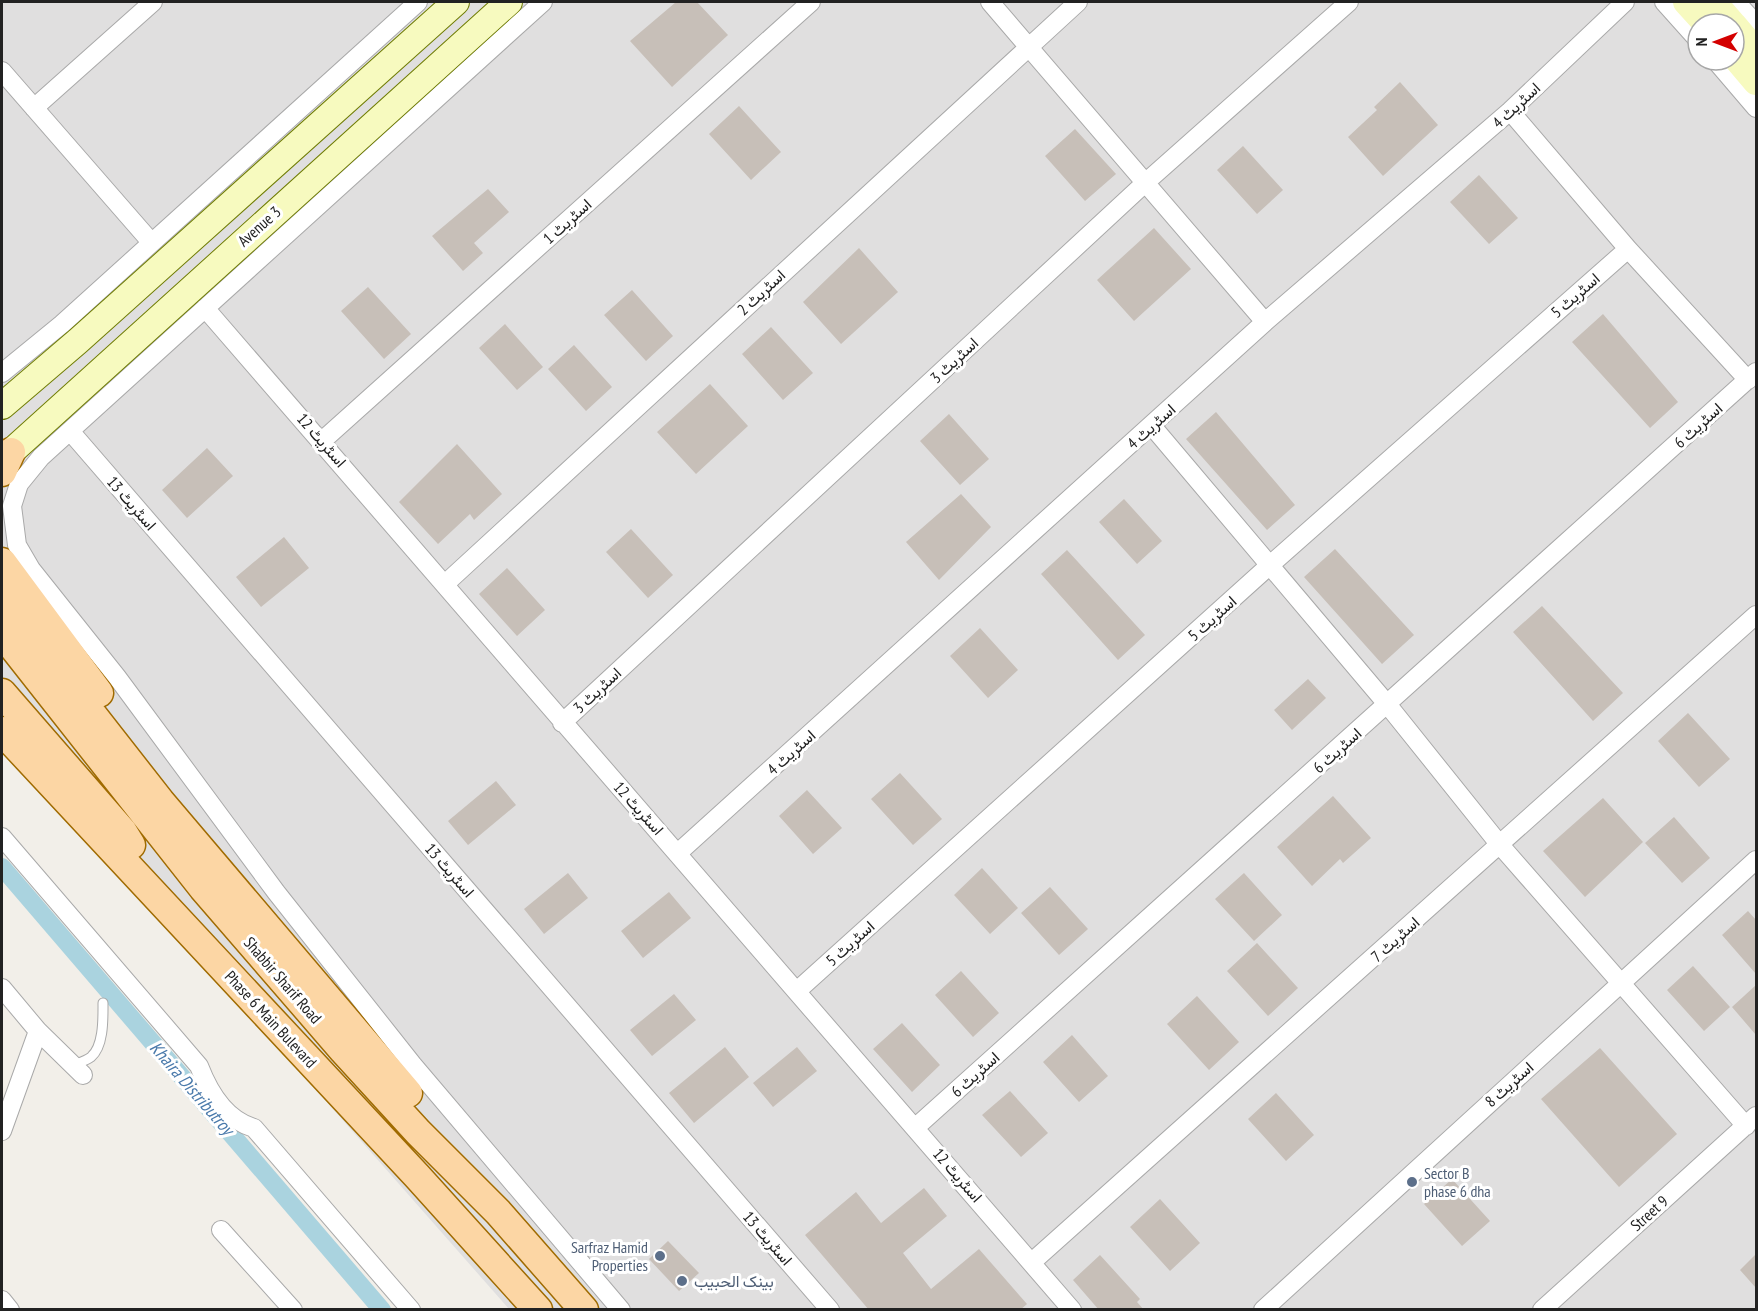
<svg xmlns="http://www.w3.org/2000/svg" width="1758" height="1311" viewBox="0 0 1758 1311" font-family="'PT Sans Narrow',Vazirmatn,sans-serif">
  <rect width="100%" height="100%" fill="#f2efe9"/>
  <!-- residential -->
  <path fill="#e0dfdf" fill-rule="evenodd" d="M2 2H1756V1309H509L2 733ZM1698 24H1734V60H1698Z"/>
  <g fill="none" stroke-linecap="round" stroke-linejoin="round">
    <!-- canal -->
    <path stroke="#aad3df" stroke-width="18" d="M2 867 382 1310"/>
  </g>
  <!-- building -->
  <path fill="#c7bfb8" d="M676 2H697L728 35 672 87 630 41Z
    M1400 82 1438 125 1383 176 1348 137 1377 110 1374 107Z
    M739 106 781 152 751 180 709 134Z
    M1075 129 1116 174 1085 201 1045 156Z
    M1243 146 1283 190 1257 214 1217 170Z
    M1479 175 1518 218 1489 244 1450 202Z
    M488 189 509 212 474 243 483 253 463 271 432 236Z
    M1154 228 1191 269 1134 321 1097 280Z
    M859 248 898 292 841 344 803 302Z
    M368 287 411 334 384 359 341 311Z
    M632 290 673 336 646 361 604 315Z
    M1603 314 1678 402 1650 428 1572 342Z
    M505 324 543 367 517 390 479 348Z
    M771 327 813 373 783 400 742 354Z
    M574 345 612 387 586 411 548 369Z
    M710 384 748 426 696 474 657 432Z
    M1216 412 1295 505 1267 530 1186 439Z
    M949 414 989 459 960 485 920 441Z
    M457 444 502 494 474 520 470 514 438 544 399 502Z
    M207 448 233 476 187 518 162 490Z
    M961 494 991 527 939 580 906 542Z
    M1124 499 1162 541 1137 564 1099 522Z
    M631 529 673 575 648 598 606 552Z
    M284 537 309 568 261 607 236 577Z
    M1335 549 1414 635 1382 664 1304 577Z
    M1067 550 1145 635 1118 660 1041 574Z
    M507 568 545 610 517 636 479 594Z
    M1542 606 1623 693 1593 721 1513 632Z
    M980 628 1018 670 988 698 950 656Z
    M1308 679 1326 698 1292 730 1274 710Z
    M1688 713 1730 759 1699 787 1658 741Z
    M900 773 942 819 913 845 871 799Z
    M496 781 516 805 468 845 448 821Z
    M807 790 842 828 813 854 779 816Z
    M1333 796 1371 838 1343 863 1340 859 1312 886 1277 847Z
    M1603 798 1643 842 1585 897 1543 851Z
    M1674 817 1710 858 1682 883 1645 843Z
    M982 868 1018 908 990 934 954 895Z
    M568 873 588 898 544 934 524 909Z
    M1244 873 1282 915 1254 941 1215 899Z
    M1050 887 1088 929 1059 955 1021 913Z
    M669 892 691 918 643 958 621 931Z
    M1748 911 1756 920V974L1722 935Z
    M1257 943 1298 988 1268 1016 1227 971Z
    M1693 966 1730 1007 1704 1031 1667 990Z
    M961 971 999 1013 973 1037 935 995Z
    M1756 985V1035L1732 1007Z
    M674 994 696 1020 652 1056 630 1030Z
    M1197 996 1239 1042 1209 1070 1167 1024Z
    M902 1023 940 1065 912 1092 873 1049Z
    M1072 1035 1108 1076 1079 1102 1043 1062Z
    M725 1047 749 1077 694 1123 669 1093Z
    M797 1047 817 1071 773 1107 753 1083Z
    M1600 1048 1677 1134 1619 1187 1541 1099Z
    M1010 1091 1048 1133 1021 1157 982 1115Z
    M1276 1093 1314 1135 1286 1161 1248 1119Z
    M1452 1179 1490 1221 1462 1246 1424 1204Z
    M924 1188 947 1216 903 1253 931 1289 979 1249 1027 1304 1020 1310H869L805 1235 856 1192 881 1223Z
    M1160 1199 1200 1243 1170 1271 1130 1227Z
    M668 1241 699 1273 679 1291 649 1259Z
    M1756 1254V1288L1740 1270Z
    M1100 1255 1140 1299 1137 1302 1144 1310H1099L1073 1280Z"/>
  <g fill="none" stroke-linecap="round" stroke-linejoin="round">
    <!-- service casing -->
    <g stroke="#a9a9a9" stroke-width="11">
      <path id="service" d="M73 1065C78 1063 86 1061 91 1057 104 1046 103 1018 103 1003"/>
    </g>
    <!-- minor casing -->
    <g stroke="#a9a9a9" stroke-width="20">
      <path id="minor" d="M543 2 41 457 19 484 12 506 17 545 31 569 117 677 276 892 413 1065 621 1310
        M990 2 1265 322
        M1664 2 1698 40
        M1736 2 1756 24
        M1715 60 1756 108
        M2 71 151 242
        M34 108 153 2
        M1510 111 1628 249 1748 380
        M205 308 1072 1310
        M2 373 62 324 418 2
        M1152 426 1387 704 1500 845 1746 1126
        M70 431 830 1310
        M322 441 811 2
        M445 584 1078 2
        M562 723 1145 183 1349 2
        M2 837 199 1066C209 1092 226 1120 254 1128L411 1310
        M679 852 1265 322 1510 111 1625 2
        M2 988 38 1031 83 1075
        M798 990 1270 565 1628 249
        M916 1127 1756 372
        M2 1131 38 1031
        M221 1230 293 1310
        M1032 1262 1756 615
        M2 1300 10 1310
        M1263 1310 1756 860
        M1542 1310 1756 1116"/>
    </g>
    <!-- secondary casing -->
    <g stroke="#707d05" stroke-width="28">
      <path id="secondary" d="M1686 2 1706 24
        M1714 2 1733 24
        M1734 25 1756 51
        M1734 56 1756 82
        M2 406 78 341 456 2
        M11 452 509 2"/>
    </g>
    <!-- primary casing -->
    <g stroke="#a06b00" stroke-width="31">
      <path id="primary" d="M2 472 11 452
        M2 562 99 693
        M2 599 160 801 408 1093
        M2 633 203 888 343 1050 418 1132 498 1212 584 1310
        M2 693 123 832 131 845
        M2 731 417 1176 538 1310"/>
    </g>
    <!-- service -->
    <use href="#service" stroke="#fff" stroke-width="9"/>
    <!-- minor -->
    <use href="#minor" stroke="#fff" stroke-width="18"/>
    <!-- secondary -->
    <use href="#secondary" stroke="#f7fabf" stroke-width="26"/>
    <!-- primary -->
    <use href="#primary" stroke="#fcd6a4" stroke-width="28"/>
  </g>
  <!-- markers -->
  <g fill="#5c6f8a" stroke="#fff" stroke-width="2">
    <circle cx="1412" cy="1182" r="6"/>
    <circle cx="660" cy="1256" r="6"/>
    <circle cx="682" cy="1281" r="6"/>
  </g>
  <g text-anchor="middle" dominant-baseline="central" stroke-width="6" stroke-linejoin="round" paint-order="stroke">
    <!-- street labels -->
    <g font-size="16" fill="#222" stroke="#fff">
      <text transform="translate(1516 105) rotate(-43)">اسٹریٹ 4</text>
      <text transform="translate(567 221) rotate(-42)">اسٹریٹ 1</text>
      <text transform="translate(259 226) rotate(-42)">Avenue 3</text>
      <text transform="translate(761 292) rotate(-43)">اسٹریٹ 2</text>
      <text transform="translate(1575 295) rotate(-41)">اسٹریٹ 5</text>
      <text transform="translate(954 360) rotate(-43)">اسٹریٹ 3</text>
      <text transform="translate(1698 425) rotate(-42)">اسٹریٹ 6</text>
      <text transform="translate(1151 426) rotate(-42)">اسٹریٹ 4</text>
      <text transform="translate(322 440) rotate(49)">اسٹریٹ 12</text>
      <text transform="translate(132 503) rotate(49)">اسٹریٹ 13</text>
      <text transform="translate(1212 618) rotate(-42)">اسٹریٹ 5</text>
      <text transform="translate(597 690) rotate(-43)">اسٹریٹ 3</text>
      <text transform="translate(1337 750) rotate(-42)">اسٹریٹ 6</text>
      <text transform="translate(791 752) rotate(-42)">اسٹریٹ 4</text>
      <text transform="translate(639 808) rotate(48)">اسٹریٹ 12</text>
      <text transform="translate(450 870) rotate(49)">اسٹریٹ 13</text>
      <text transform="translate(1395 939) rotate(-42)">اسٹریٹ 7</text>
      <text transform="translate(850 943) rotate(-42)">اسٹریٹ 5</text>
      <text transform="translate(283 980) rotate(49)">Shabbir Sharif Road</text>
      <text transform="translate(271 1019) rotate(47)">Phase 6 Main Bulevard</text>
      <text transform="translate(975 1074) rotate(-42)">اسٹریٹ 6</text>
      <text transform="translate(1509 1084) rotate(-42)">اسٹریٹ 8</text>
      <text transform="translate(958 1175) rotate(49)">اسٹریٹ 12</text>
      <text transform="translate(1649 1213) rotate(-42)">Street 9</text>
      <text transform="translate(768 1238) rotate(49)">اسٹریٹ 13</text>
    </g>
    <!-- service labels -->
    <g font-size="16" fill="#4e5e75" stroke="#fff" text-anchor="start">
      <text x="1424" y="1173">Sector B<tspan x="1424" dy="18">phase 6 dha</tspan></text>
      <text x="648" y="1247" text-anchor="end">Sarfraz Hamid<tspan x="648" dy="18">Properties</tspan></text>
      <text x="694" y="1281">بينک الحبيب</text>
    </g>
    <!-- water labels -->
    <g font-size="18" font-style="italic" fill="#4a7aab" stroke="#fff">
      <text transform="translate(192 1088) rotate(49)">Khaira Distributroy</text>
    </g>
  </g>
  <!-- border -->
  <rect width="1758" height="1311" fill="none" stroke="#222222" stroke-width="6"/>
  <!-- north arrow -->
  <g transform="translate(1716 42) rotate(270)"><circle r="28" fill="#ffffff" stroke="#a7a7a7" stroke-width="1.5"/>
  <path d="M0-4.5L10 22L0 15L-10 22Z" fill="#d40000"/>
  <text y="-9" font-size="16" font-weight="bold" text-anchor="middle" fill="#222222">N</text>
  </g>
</svg>
